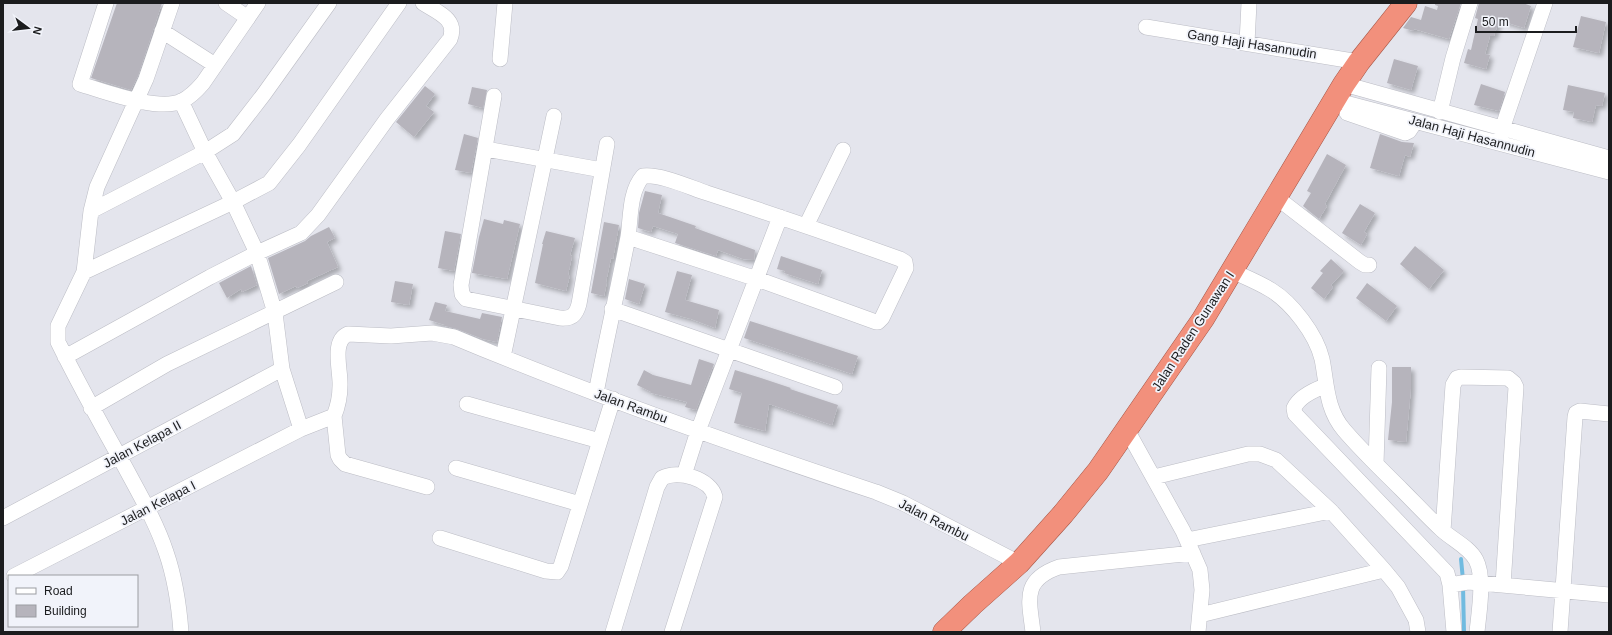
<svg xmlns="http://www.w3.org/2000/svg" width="1612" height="635" viewBox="0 0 1612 635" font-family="Helvetica,sans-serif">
  <defs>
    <filter id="shadow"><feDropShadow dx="3.5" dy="3.5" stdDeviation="2" flood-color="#0004"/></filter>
  </defs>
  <rect width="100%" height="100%" fill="#e4e5ed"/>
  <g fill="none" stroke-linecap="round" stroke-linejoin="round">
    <!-- stream -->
    <path stroke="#71bbe0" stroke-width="4" d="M1461 559 1463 580
      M1463 586 1464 632"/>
  </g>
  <!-- building -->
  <path fill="#b6b4bc" filter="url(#shadow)" d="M117 3H162L138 76 131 90 91 78Z
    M1435 3H1461L1449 39 1414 29V31L1403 28 1411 17 1421 20 1425 6 1437 10 1438 6 1435 5Z
    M1479 3H1523L1531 6 1524 28 1499 20 1494 36H1490L1485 54 1490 55 1486 69 1464 63 1468 49 1471 50 1478 19 1475 18Z
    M1581 16 1606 22 1599 53 1573 47Z
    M1394 59 1418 66 1411 90 1387 83Z
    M1481 84 1505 92 1499 111 1474 105Z
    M1568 85 1605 93 1602 106 1596 105 1592 122 1573 118 1574 112 1563 110Z
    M425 86 435 94 426 106 434 112 414 137 396 122Z
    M472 87 487 90 483 108 468 104Z
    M464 134 478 138 471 173 455 170Z
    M1380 134 1402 142 1414 143 1410 157 1405 155 1399 176 1370 168Z
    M1327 154 1346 165 1325 204 1327 206 1319 219 1303 206 1311 193 1307 191Z
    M645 191 662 195 658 213 696 226 695 228 755 250 754 260 743 259 718 250 716 256 675 243 678 234 653 226 651 232 638 228 639 213Z
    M1360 204 1375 213 1364 232 1367 234 1361 245 1342 233Z
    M484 219 503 224 504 220 520 224 507 279 472 273 479 237Z
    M604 222 619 225 613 259 611 258 606 282H607L604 296 591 293Z
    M329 227 335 238 327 242 338 267 307 281 308 283 297 288 296 286 279 294 268 258 305 241 311 236Z
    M445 231 461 234 454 271 438 268Z
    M546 231 575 238 570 255 572 256 568 275H570L566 291 535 283 543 244H542Z
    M1415 246 1444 270 1429 289 1400 264Z
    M781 256 822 270 818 284 784 273 785 271 777 269Z
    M1331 259 1344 271 1331 285 1333 287 1324 299 1311 288 1323 273 1320 271Z
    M251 266 257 285 242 292 241 289 227 298 219 283Z
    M677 271 692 275 685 300 719 310 715 328 691 319 665 312Z
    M629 279 645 284 639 304 625 299Z
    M395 281 413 284 409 305 391 302Z
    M1367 283 1397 306 1386 321 1356 298Z
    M435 302 447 305 445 311 480 319 482 313 502 317 497 342 483 339 457 329 445 326V325L429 320Z
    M750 321 858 356 852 374 744 338Z
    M699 359 714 364 696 410 685 407 687 402 651 393V392L637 385 644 370 653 375 691 385Z
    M1392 367H1411V388L1406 442 1388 440 1392 402Z
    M735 370 761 378 791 388 790 389 838 405 832 425 769 404 765 431 734 423 742 393 729 389Z"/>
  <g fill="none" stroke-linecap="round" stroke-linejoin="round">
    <!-- minor casing -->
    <g stroke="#bcbdc5" stroke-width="16">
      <path id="minor" d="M106 3 80 84C104 91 158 112 182 101 190 97 197 90 203 83L258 3
        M172 3 146 79 97 187 91 211 84 272 58 326V342C79 385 102 426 125 467 140 495 156 522 166 552 175 578 179 605 181 632
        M226 3 248 18
        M1146 27 1359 62
        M162 31 215 65
        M1247 43 1249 3
        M500 59 505 3
        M1344 84 1609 158
        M494 96 461 285 462 294 466 299 560 318C572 319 576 315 579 304L607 144
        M1334 100 1609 172
        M181 101 205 152 233 202 257 253 275 313 282 369 301 429
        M1440 112 1453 58 1470 3
        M1347 113 1405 133 1409 131 1415 122
        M1499 138 1545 3
        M486 149 602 170
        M1276 197 1360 262 1365 265H1369
        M91 211 205 152 233 134 264 94 329 3
        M806 226 843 150
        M1232 271C1245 277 1258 282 1271 290 1292 303 1316 334 1322 359 1327 384 1326 409 1344 430 1362 451 1382 470 1401 489 1415 503 1428 517 1442 530 1453 540 1469 547 1476 560 1485 577 1479 612 1477 632
        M84 272 233 202 269 183 299 145 399 3
        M612 309 835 387
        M65 357 210 277 257 253 301 233 318 215 387 119 450 39C458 19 437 12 423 3
        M503 357 554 116
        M1325 386C1314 390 1299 397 1294 408L1295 414 1447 573 1450 585 1454 632
        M596 393C606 341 618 289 628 237 631 218 629 192 643 176 661 174 689 187 707 193 772 214 836 236 900 259L905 262 906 268 882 318 878 322H876L757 279 628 237
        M467 404 600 441
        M91 408 167 364 336 282
        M334 416 338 455 340 459 345 464 427 487
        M1127 430 1183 531 1200 570 1202 590 1198 632
        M1376 464 1379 368
        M456 468 580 504
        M684 475 698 431 780 217
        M1154 477 1248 454H1260L1276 460 1331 511 1384 570 1398 587 1416 620 1418 632
        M3 518 282 369
        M1443 531 1453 385 1457 378 1461 377 1508 378 1514 383 1516 387 1503 585
        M440 538 546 571 557 572 561 566 613 399
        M1187 540 1331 511
        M14 576 301 429 334 416C338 406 340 397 340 386 341 371 331 341 348 334L391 336 432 333 454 337C592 395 734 445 876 492L903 503 1019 563
        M1450 585 1468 582 1480 583 1609 595
        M1200 615 1384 570
        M613 632 657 487 662 478C678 469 711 479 715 497L672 632
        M1033 632C1029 599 1022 580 1059 567L1193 553
        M1560 632 1575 417 1576 413 1580 411 1609 414"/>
    </g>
    <!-- trunk casing -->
    <g stroke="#a55646" stroke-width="23">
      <path id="trunk" d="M944 632 973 604 1019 563 1063 514 1098 471 1203 319 1344 84 1359 62 1406 3"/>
    </g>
    <!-- minor -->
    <use href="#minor" stroke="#fff" stroke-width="15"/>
    <!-- trunk -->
    <use href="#trunk" stroke="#f2907c" stroke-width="22"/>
  </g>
  <g text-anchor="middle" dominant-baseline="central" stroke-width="3.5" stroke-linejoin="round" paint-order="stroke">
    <!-- street labels -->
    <g font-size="13" fill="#1b1c1e" stroke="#f1f3fa">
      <text transform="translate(1252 44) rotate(9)">Gang Haji Hasannudin</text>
      <text transform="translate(1472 136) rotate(15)">Jalan Haji Hasannudin</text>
      <text transform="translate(1193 331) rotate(-57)">Jalan Raden Gunawan I</text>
      <text transform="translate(631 406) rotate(20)">Jalan Rambu</text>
      <text transform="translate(142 444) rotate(-28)">Jalan Kelapa II</text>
      <text transform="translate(158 503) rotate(-27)">Jalan Kelapa I</text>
      <text transform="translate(934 520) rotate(27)">Jalan Rambu</text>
    </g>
  </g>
  <!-- border -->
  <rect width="1612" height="635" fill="none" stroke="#1b1c1e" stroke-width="8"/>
  <!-- legend -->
  <rect x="8" y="575" width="130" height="52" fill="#f1f3fa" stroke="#9b9da2"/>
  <rect x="16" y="588" width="20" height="6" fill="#ffffff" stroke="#9b9da2"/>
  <text x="44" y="595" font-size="12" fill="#1b1c1e">Road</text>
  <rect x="16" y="605" width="20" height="12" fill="#b6b4bc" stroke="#9b9da2"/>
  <text x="44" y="615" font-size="12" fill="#1b1c1e">Building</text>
  <!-- north arrow -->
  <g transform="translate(28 28) rotate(105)" stroke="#f1f3fa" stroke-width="3" paint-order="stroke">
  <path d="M0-3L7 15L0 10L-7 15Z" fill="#1b1c1e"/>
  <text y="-6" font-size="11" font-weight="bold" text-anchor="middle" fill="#1b1c1e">N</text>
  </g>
  <!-- scale -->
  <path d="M1476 26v6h100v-6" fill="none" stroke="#1b1c1e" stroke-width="2"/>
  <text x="1482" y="26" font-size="12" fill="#1b1c1e" stroke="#f1f3fa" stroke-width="3" paint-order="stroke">50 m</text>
</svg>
